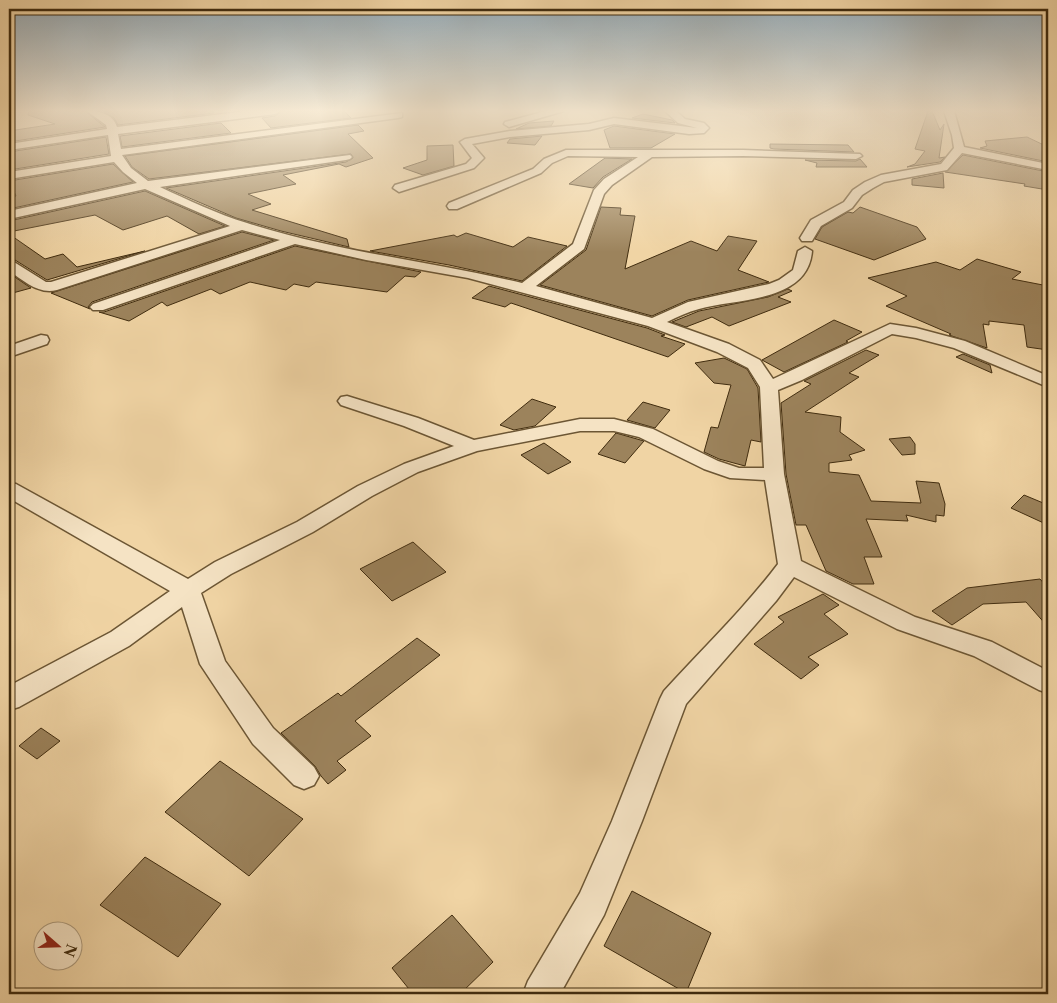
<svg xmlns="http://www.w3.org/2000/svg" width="1057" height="1003" viewBox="0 0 1057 1003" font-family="'Libre Caslon Text',serif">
  <rect width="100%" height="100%" fill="#f0d4a4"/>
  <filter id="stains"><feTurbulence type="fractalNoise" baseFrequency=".004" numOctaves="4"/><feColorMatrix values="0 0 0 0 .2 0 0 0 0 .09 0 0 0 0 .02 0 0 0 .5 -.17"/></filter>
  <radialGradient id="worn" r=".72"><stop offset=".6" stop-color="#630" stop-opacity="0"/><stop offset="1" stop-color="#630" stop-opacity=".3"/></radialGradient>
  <!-- building -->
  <path fill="#9c835c" stroke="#402c0f" d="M29 111H85L105 127 9 142V131L55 124 28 115Z
    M103 111H213L214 113 118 125 114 118Z
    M282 111H344L351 118 271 128 262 118 275 116Z
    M928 111H932L940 130 944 124 939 158 945 157 940 162 907 167 915 164 925 151 915 149Z
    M643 114 672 120 675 123 632 118Z
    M554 121 551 126 516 129 529 123Z
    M221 123 231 133 122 147 120 136Z
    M358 125 364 131 348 134 373 158 346 167 339 164 283 175 296 184 248 194 271 204 252 210 347 239 349 247 281 231 236 218 166 188 346 162 353 158 351 154 149 179 132 167 125 156Z
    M614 126 675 134 651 148H610L604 130Z
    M542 136 535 145 507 143 510 139Z
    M106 137 109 154 9 170V152Z
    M1027 137 1048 147V162L980 148 987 146 985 141Z
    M770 144 848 145 854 152 774 149 770 148Z
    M453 145 454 166 423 175 403 168 427 160V146Z
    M963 155 1048 172V190L1024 186 1025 184 945 172Z
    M605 158 632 159 603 177 593 188 569 184Z
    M860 159 867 167H816L817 163 805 160 856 161Z
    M113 164 133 182 9 209V198L16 196 9 181Z
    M943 173 944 188 912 185V179Z
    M145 191 225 226 199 234 167 216 123 230 95 215 9 232V221Z
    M601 207 621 208 620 215 635 216 625 269 691 241 717 251 728 236 757 241 738 270 769 282 688 300 652 316 540 285 586 250Z
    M860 207 917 227 926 239 874 260 815 239 822 227 848 212 853 213Z
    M242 232 274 240 92 302 88 307 90 309 51 293Z
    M466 233 513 247 528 237 567 246 522 281 449 265 370 251 454 235 457 237Z
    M9 234 45 259 63 254 77 267 145 251 47 280 15 260 9 259Z
    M295 246 421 272 415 277 405 276 387 292 316 282 309 287 294 284 286 290 250 282 220 294 211 289 167 306 162 302 129 321 99 312H104Z
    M977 259 1021 272 1012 279 1048 286V350L1027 347 1024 325 989 321V325L983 324 987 348 949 335 951 334 886 306 907 296 868 278 936 262 960 270Z
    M9 273 25 284 31 288 9 294Z
    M489 286 647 328 665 335 661 336 685 344 668 357 526 308 511 303 505 307 472 298Z
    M788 289 792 291 778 297 791 302 729 326 712 317 686 327 672 322 699 311 768 297Z
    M834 320 862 332 846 341 848 342 784 372 762 360Z
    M866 350 879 355 849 373 859 377 805 412 841 417 840 432 865 450 849 455 852 460 829 463V472L859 475 871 501 921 503 916 481 939 483 945 504 944 516 936 515V522L906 515 908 521 866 519 882 557H864L874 584H853L826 571 806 525H796L786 474 781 403 811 384 804 381Z
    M963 354 990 365 992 373 956 357Z
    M724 358 747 369 758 388 761 442 751 440 745 466 719 459 704 452 711 427 718 428 731 385 714 383 695 363Z
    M532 399 556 407 535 426 514 430 500 425Z
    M643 402 670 410 655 428 627 420Z
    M616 433 644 441 625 463 598 454Z
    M910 437 915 444V454L902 455 889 439Z
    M544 443 571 462 548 474 521 455Z
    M1024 495 1048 505V525L1011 508Z
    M413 542 446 572 392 601 360 569Z
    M1040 579 1048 588V627L1026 602 983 604 952 625 932 611 967 588Z
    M823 594 839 605 824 614 848 634 808 657 819 665 801 679 754 644 784 622 778 617Z
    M417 638 440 655 355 721 371 736 337 761 346 770 328 784 321 776 315 766 281 733 338 693 341 696Z
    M41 728 60 741 37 759 19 746Z
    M220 761 303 819 249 876 165 812Z
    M145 857 221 904 178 957 100 905Z
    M632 891 711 933 686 993 604 946Z
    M452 915 493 962 460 994H413L392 968Z"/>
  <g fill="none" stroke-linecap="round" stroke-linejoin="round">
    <!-- street casing -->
    <g stroke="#6c5634" stroke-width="3">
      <path id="street" d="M87 111C100 111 113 114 117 127L247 111H280L275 114 118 134 121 149 402 113V117L398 118 122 155 131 168 148 181 350 155 352 157 350 159 346 160 160 187C188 200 217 214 247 223 337 252 431 261 522 283L573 244 594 190 604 179 638 157 568 156 552 163 541 173 457 209H449L447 206 449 203 533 169 544 159 566 150H743L860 154 862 156 856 159 743 156 652 157 612 185 604 194 584 249 536 286 652 318 688 302 769 284 779 280 793 270 798 251 805 247 812 251C808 303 736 298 699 309 688 312 677 317 667 322L729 344 760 360 773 379 890 324 916 328 965 341 1048 376V387L954 348 916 338 892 334 802 380 778 390 784 474 801 561 915 617 992 642 1048 671V693L1039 690 974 656 897 629 794 577 776 601 686 704 642 821 604 915 560 994H523L528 981 580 893 612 821 660 699 664 691C702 649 744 609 778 564L765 480 730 478 704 469 639 437 614 431H580L477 451 418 472 372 496 313 532 231 574 201 593 225 661 273 728 314 767 319 776 314 785 304 789 294 785 253 744 200 664 182 607 129 646 19 707 9 710V686L111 632 170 591 9 498V483L16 484 188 579 215 562 297 522 358 486 404 464 454 446 404 426 341 405 338 401 341 397 347 396 418 418 474 440 580 419H614L653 429 718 461 739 468H764L760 387 748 368 717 352 648 326 468 278 366 260 295 244 103 310H93L90 307 93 304 280 240 242 230 57 290C39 295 24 281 9 271V261L14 262 46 282H51L230 226 145 189 9 219V211L137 183 123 172 114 162 9 179V172L111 156 108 135 9 150V144L107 129 106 125Z
        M546 111H564L509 127 504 124 505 122Z
        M665 111H676L685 119 704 123 709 128 704 133 689 134 614 124 589 130 510 137 472 144 484 158 474 168 399 192 393 188 395 185 466 164 472 158 460 142 465 139 510 131 589 124 614 118 697 128 678 123Z
        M944 111H954L964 147 1048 164V170L962 153 947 170 884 182 873 188 862 195 852 208 821 226 812 241H802L800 238 811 220 844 202 853 190 865 182 881 175 941 164 954 148 952 135Z
        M41 335 47 336 49 340 47 344 9 357V346Z"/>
    </g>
    <!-- street -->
    <use href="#street" fill="#f5e3c4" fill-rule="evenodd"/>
  </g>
  <!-- sky -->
  <linearGradient id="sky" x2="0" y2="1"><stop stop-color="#93aab8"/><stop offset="0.44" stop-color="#f8ecd6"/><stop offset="1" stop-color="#f8ecd6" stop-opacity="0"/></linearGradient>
  <rect width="1057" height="252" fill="url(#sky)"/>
  <!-- margin -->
  <rect width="1057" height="1003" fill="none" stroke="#f0d4a4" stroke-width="30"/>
  <rect x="10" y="10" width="1037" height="983" fill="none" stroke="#402c0f" stroke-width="2.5"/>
  <rect x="15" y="15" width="1027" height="973" fill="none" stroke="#402c0f"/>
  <!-- north arrow -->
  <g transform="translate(58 946) rotate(110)"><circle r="24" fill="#f5e3c4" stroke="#ad9a7c"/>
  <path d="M0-4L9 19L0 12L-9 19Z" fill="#8f2418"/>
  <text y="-8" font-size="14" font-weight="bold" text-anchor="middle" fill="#402c0f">N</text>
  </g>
  <rect width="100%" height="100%" filter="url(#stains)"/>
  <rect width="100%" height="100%" fill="url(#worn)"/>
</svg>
